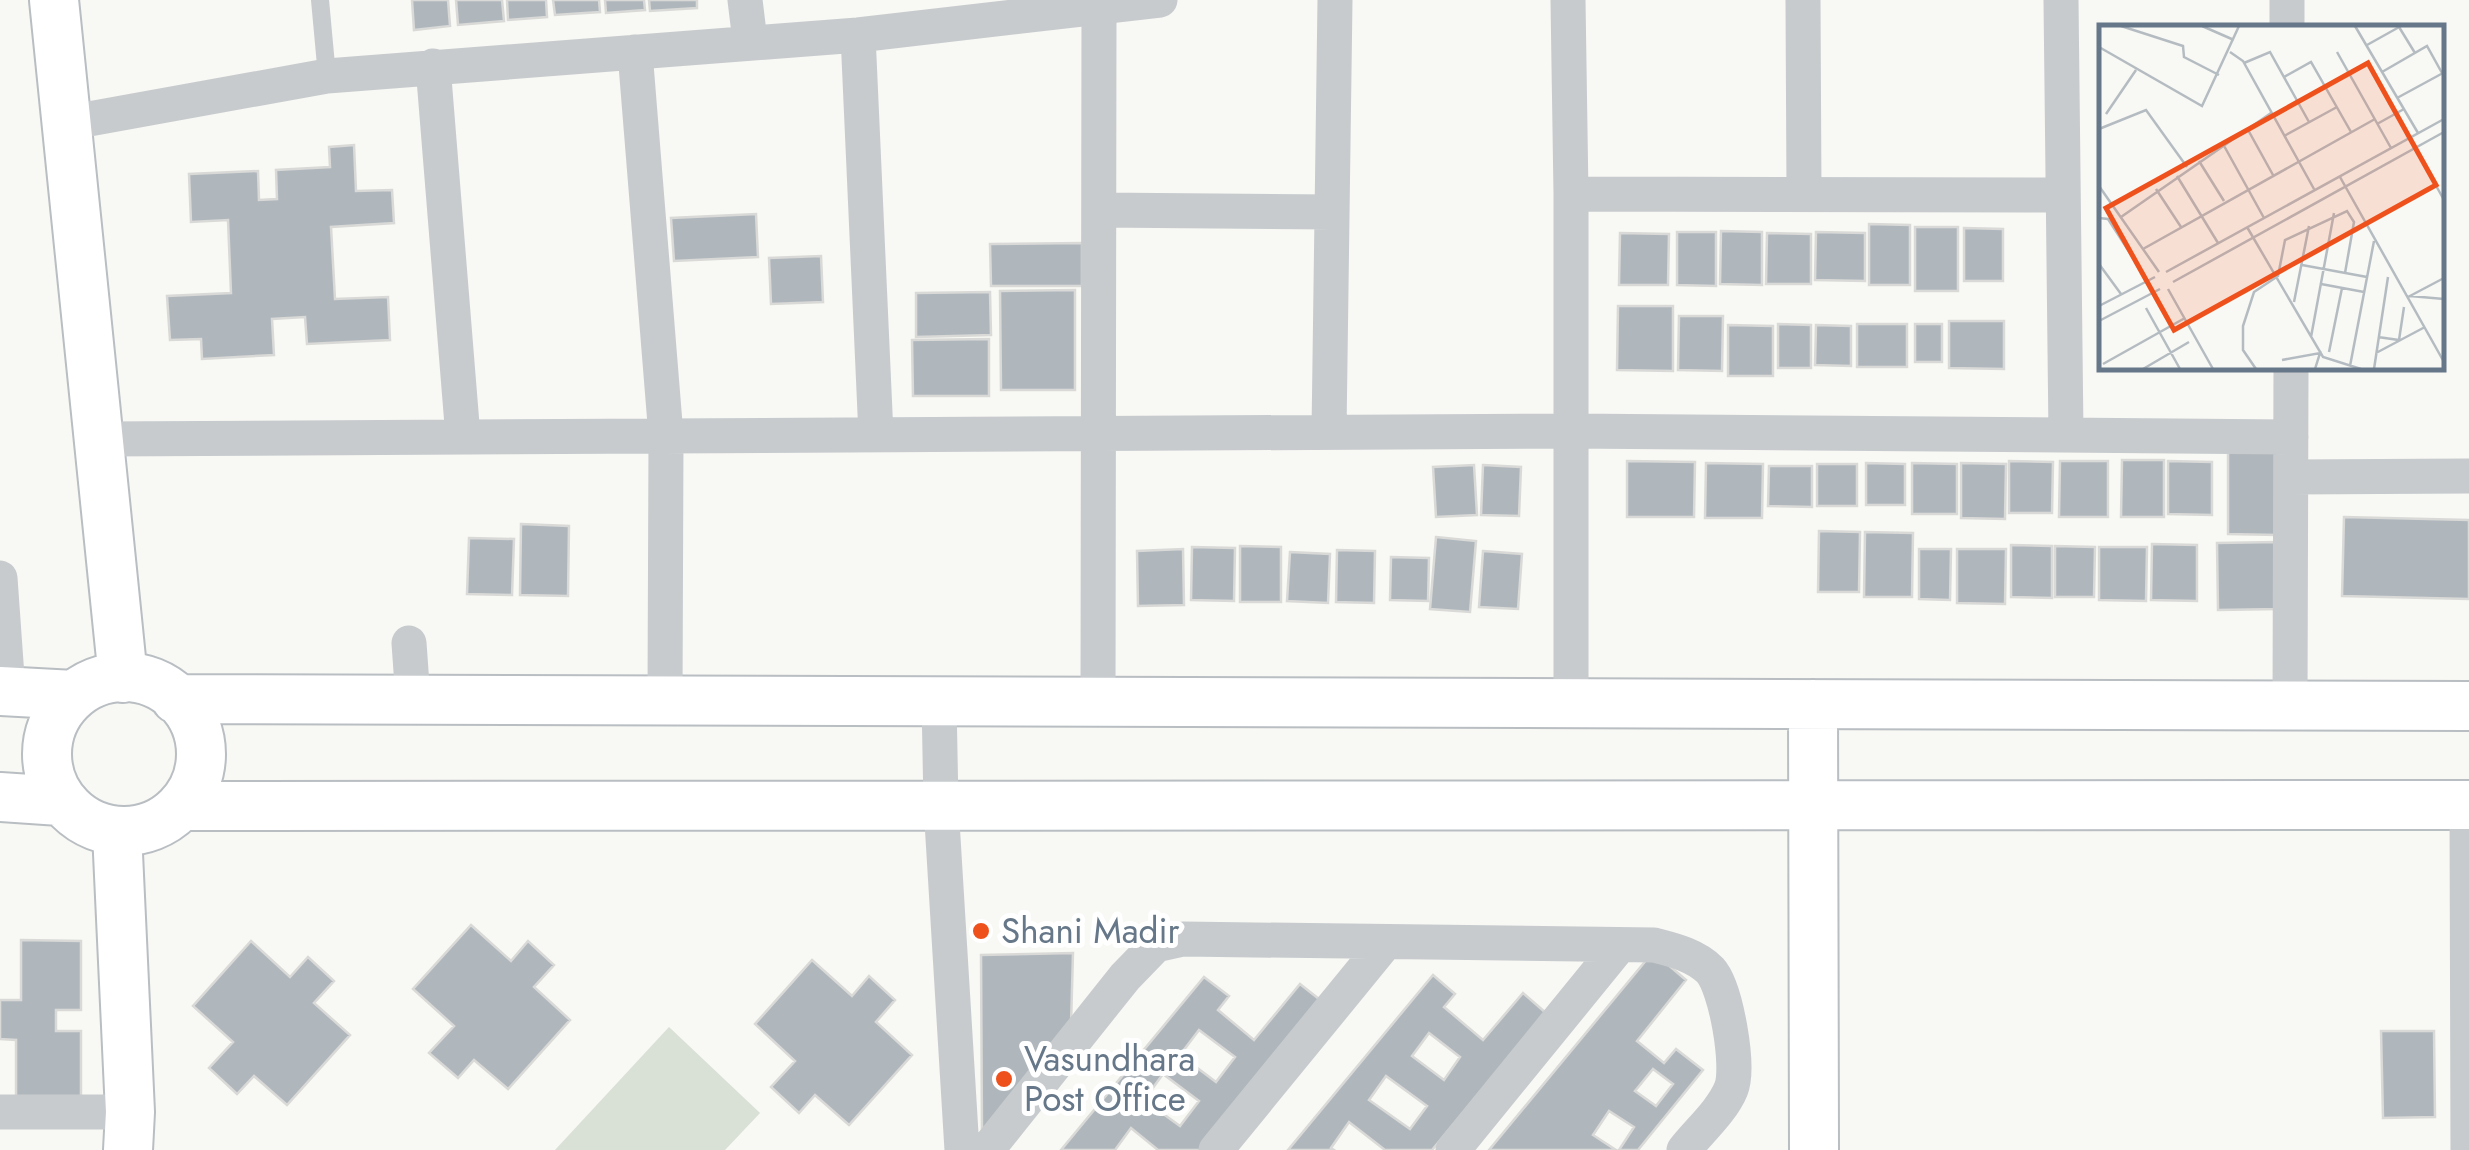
<svg xmlns="http://www.w3.org/2000/svg" width="2469" height="1150" viewBox="0 0 2469 1150" font-family="Jost,sans-serif">
  <rect width="100%" height="100%" fill="#f8f8f4"/>
  <!-- green -->
  <path fill="#d9e0d5" d="M669 1027 760 1113 725 1150H555Z"/>
  <!-- building -->
  <path fill="#afb7bd" stroke="#d9d9d7" stroke-width="2.5" fill-rule="evenodd" d="M412 0H448L450 26 414 30Z
    M456 0H502L504 21 458 25Z
    M507 0H546L547 17 508 20Z
    M553 0H599L600 12 555 15Z
    M605 0H644L645 10 606 13Z
    M649 0H697V8L650 11Z
    M354 145 356 191 392 190 394 223 331 227 335 299 388 297 390 340 307 344 305 317 272 319 274 355 202 359 201 339 170 340 167 296 231 293 228 220 191 222 189 174 258 171 259 200 277 199 276 170 330 167 329 147Z
    M756 214 758 257 674 261 671 218Z
    M1869 224 1910 225V285H1869Z
    M1915 227H1958V291H1915Z
    M1964 228 2003 229V281H1964Z
    M1721 231 1762 232V285L1720 284Z
    M1677 232H1716V286L1677 285Z
    M1816 232 1865 233V281L1815 280Z
    M1620 233 1669 234 1668 285H1619Z
    M1767 233 1811 234V284H1766Z
    M1082 243V286H991L990 244Z
    M821 256 823 302 771 304 769 258Z
    M1075 290V390H1001L1000 291Z
    M990 292 991 335 916 337V293Z
    M1618 306H1673V371L1617 370Z
    M1679 316H1723L1722 371 1678 370Z
    M1949 321H2004V369L1949 368Z
    M1778 324 1811 325V368H1778Z
    M1857 324H1907V367H1857Z
    M1915 324H1942V362H1915Z
    M1728 325 1773 326V376H1728Z
    M1816 325 1851 326V366L1815 365Z
    M989 339V396H913L912 340Z
    M2228 450 2278 451 2277 535 2228 534Z
    M2122 460H2164V517H2121Z
    M1627 461 1695 462 1694 517H1627Z
    M2009 461 2053 462 2052 513H2009Z
    M2060 461H2108V517H2059Z
    M2168 461 2212 462V515L2168 514Z
    M1706 463 1763 464 1762 518H1705Z
    M1866 463 1905 464V505H1866Z
    M1912 463 1957 464V514H1912Z
    M1961 463 2006 464 2005 519 1961 518Z
    M1817 464H1857V506H1817Z
    M1474 465 1477 515 1436 517 1433 467Z
    M1483 465 1521 467 1519 516 1481 515Z
    M1769 466H1812V507L1768 506Z
    M2344 517 2469 520V599L2342 596Z
    M521 524 569 526 568 596 520 595Z
    M1819 531 1860 532 1859 592H1818Z
    M1865 532 1913 533 1912 597H1864Z
    M1436 537 1476 541 1470 612 1430 609Z
    M469 538 514 539 512 595 467 594Z
    M2277 542 2278 609 2218 610 2217 543Z
    M2152 544 2197 545V601L2151 600Z
    M2011 545 2052 546V598L2011 597Z
    M1240 546 1281 547V602H1240Z
    M2055 546 2095 547 2094 597H2055Z
    M1192 547 1235 548 1234 601 1191 600Z
    M2099 547H2147L2146 601 2099 600Z
    M1183 549 1184 605 1138 606 1137 551Z
    M1919 549H1951L1950 600 1919 599Z
    M1957 549H2006L2005 604 1957 603Z
    M1337 550 1375 551 1374 603 1336 602Z
    M1483 551 1522 554 1518 609 1479 607Z
    M1290 552 1330 554 1328 603 1287 601Z
    M1391 557 1429 558 1428 601 1390 600Z
    M471 925 511 961 528 941 554 965 534 987 570 1020 508 1089 474 1060 458 1078 429 1053 454 1026 413 989Z
    M21 940 81 941V1010H56V1031H81V1105L16 1104V1040L0 1039V1000H21Z
    M251 941 290 977 308 957 334 981 314 1003 350 1035 287 1105 254 1076 237 1094 209 1068 233 1042 193 1006Z
    M1653 952 1686 980 1637 1041 1664 1063 1676 1049 1703 1070 1638 1150H1619L1634 1127 1609 1111 1593 1135 1616 1150H1489ZM1653 1069 1673 1084 1656 1106 1635 1091Z
    M1073 953 1071 1025 982 1134 981 955Z
    M812 960 852 996 869 976 895 1000 876 1022 912 1055 849 1125 815 1095 799 1113 771 1087 795 1061 755 1024Z
    M1433 975 1455 994 1444 1007 1483 1040 1523 993 1546 1013 1432 1150H1385L1349 1122 1331 1148 1334 1150H1288ZM1429 1033 1460 1057 1444 1080 1412 1056ZM1386 1076 1427 1106 1410 1129 1369 1100Z
    M1204 977 1229 996 1218 1010 1254 1040 1300 984 1324 1003 1204 1150H1158L1131 1128 1115 1150H1061ZM1199 1030 1235 1057 1216 1082 1180 1055ZM1163 1074 1199 1101 1180 1126 1144 1100Z
    M2381 1031H2434L2435 1117 2383 1118Z"/>
  <g fill="none" stroke-linecap="round" stroke-linejoin="round">
    <!-- secondary casing -->
    <g stroke="#b9bec3" stroke-width="52">
      <path id="secondary" d="M54 0 123 678
        M47 754a77 77 0 1 1 154 0a77 77 0 1 1-154 0Z
        M0 691 74 695
        M176 699 2469 706
        M1813 704 1814 1150
        M0 797 60 801
        M183 806 2469 805
        M117 832 130 1112 128 1150"/>
    </g>
    <!-- lane -->
    <path stroke="#c7cbce" stroke-width="18" d="M320 0 327 76"/>
    <!-- street -->
    <path stroke="#c7cbce" stroke-width="35" d="M745 0 750 41
      M1568 0 1571 194V704
      M1803 0 1804 194
      M2061 0 2066 435
      M2287 0V28
      M858 35 876 435
      M635 52 666 436 665 700
      M433 66 463 437
      M67 123 327 76 858 35 1160 0
      M1571 194 2063 195
      M1100 210 1332 212
      M1329 432 1335 0
      M98 439 1571 431 2291 437
      M2291 477 2469 476
      M0 578 8 691
      M409 643 413 699
      M939 701 941 805 962 1150
      M1098 702 1099 7
      M2290 706 2291 368
      M2467 805 2468 1150
      M0 1112H130
      M987 1150 1125 977 1156 945 1183 939 1654 945C1673 950 1695 955 1710 970 1726 987 1740 1067 1731 1089 1722 1111 1699 1131 1684 1150
      M1216 1150 1386 942
      M1453 1150 1620 945"/>
    <!-- secondary -->
    <use href="#secondary" stroke="#fff" stroke-width="48"/>
  </g>
  <!-- markers -->
  <g fill="#ef511d" stroke="#fff" stroke-width="4">
    <circle cx="981" cy="931" r="10"/>
    <circle cx="1004" cy="1079" r="10"/>
  </g>
  <g text-anchor="middle" dominant-baseline="central" stroke-width="10" stroke-linejoin="round" paint-order="stroke">
    <!-- poi labels -->
    <g font-size="35" fill="#657788" stroke="#fff" text-anchor="start">
      <text x="1001" y="931">Shani Madir</text>
      <text x="1024" y="1059">Vasundhara<tspan x="1024" dy="40">Post Office</tspan></text>
    </g>
  </g>
  <!-- overview -->
  <g transform="translate(2099 25)">
    <rect width="345" height="345" fill="#f8f8f4"/>
    <path fill="none" stroke="#b4bcc2" stroke-width="2.5" d="M22 1 84 21 85 32 120 50M103 1 135 15M256 1 319 108M300 2 316 28M268 20 302 1M0 22 103 81 140 1M131 27 144 36 215 164M238 27 292 123M145 38 171 27 210 97M283 47 328 21 343 48M185 52 212 37 252 107M298 73 344 48M7 89 37 45M278 99 305 84M148 103 174 150M0 104 47 85 88 142M185 111 238 82M124 119 165 193M316 123 345 175M100 136 125 176M78 151 119 218M241 152 345 337M0 161 60 247M57 164 82 202M22 192 172 88M0 193 9 194 49 256M148 202 224 332 262 344M44 224 276 94M0 239 22 269M203 240 268 252M67 247 345 94M74 257 345 107M222 259 265 267M69 264 114 344M311 271 345 274M309 272 345 253M195 277 210 201M0 281 56 252M47 283 81 344M0 296 61 264M212 312 235 188M279 312 300 315 305 282M230 327 243 263M277 328 326 302M183 335 221 328 216 344M4 339 86 293M251 341 275 216M44 344 90 317M157 344 144 325V301L155 267 179 251 186 215 248 186 255 197 246 248M275 344 289 252"/>
    <path fill="#ef511d" fill-opacity="0.15" stroke="#ef511d" stroke-width="5" d="M269 38 337 160 75 305 7 183Z"/>
    <rect width="345" height="345" fill="none" stroke="#657788" stroke-width="5"/>
  </g>
</svg>
